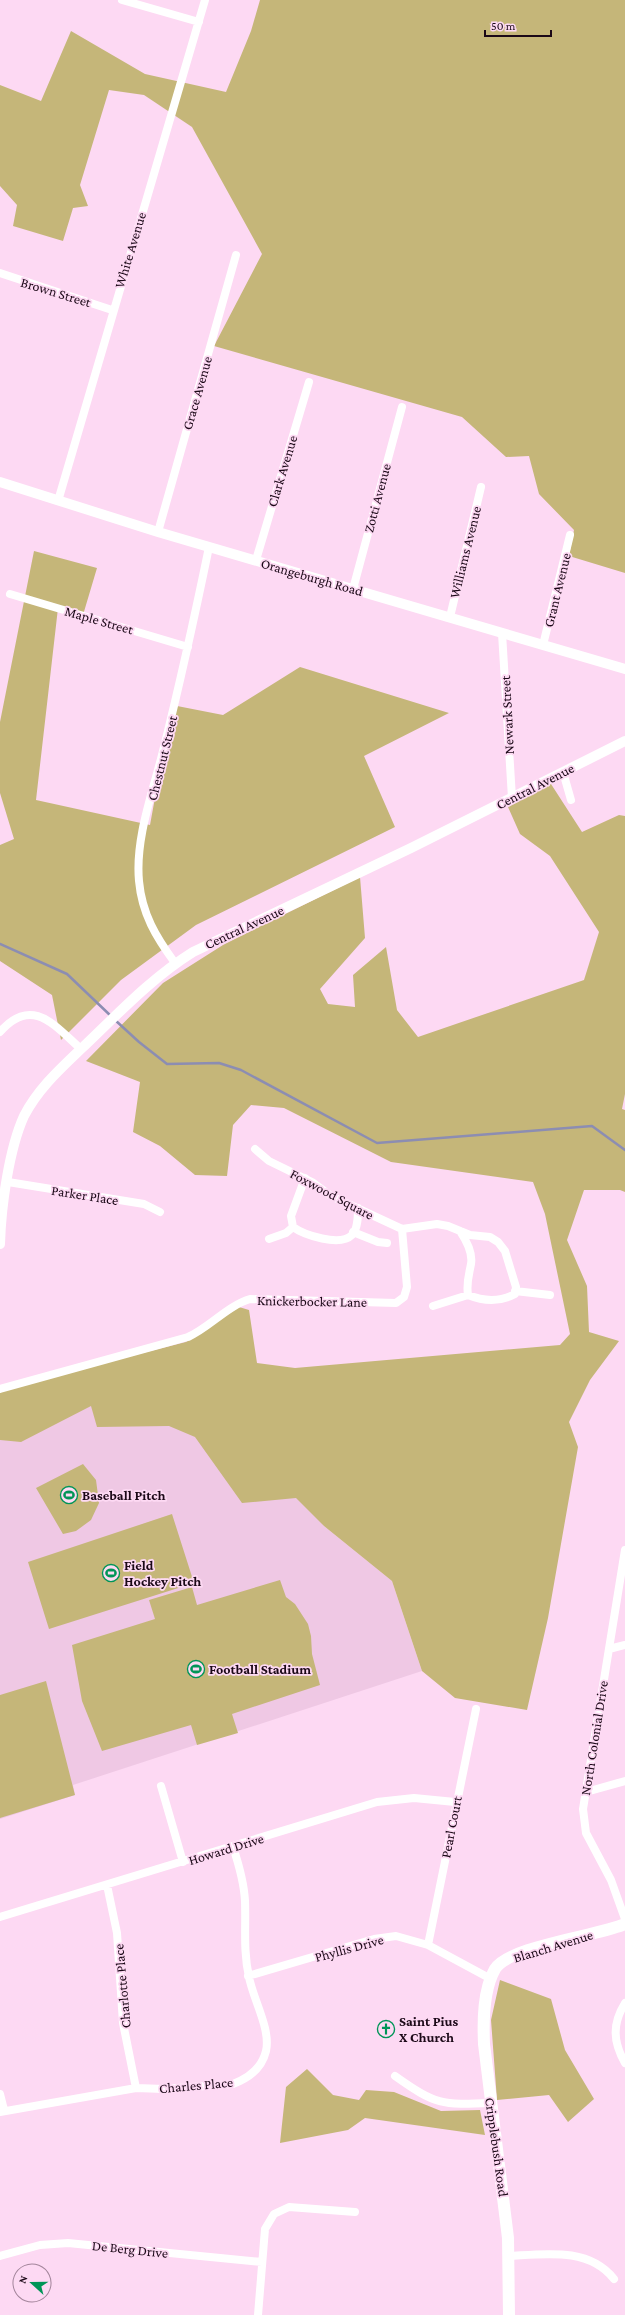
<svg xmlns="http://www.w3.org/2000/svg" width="625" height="2315" viewBox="0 0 625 2315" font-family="'Crimson Pro',serif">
  <rect width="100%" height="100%" fill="#fdd9f3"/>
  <!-- built -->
  <path fill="#efc8e4" d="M188 1337 324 1526 392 1581 422 1671 73 1785 75 1795 0 1819V1389Z"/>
  <!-- green -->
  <path fill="#c5b679" d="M260 0H625V573L569 556 574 530 539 494 529 456 506 457 462 417 214 346 262 254 192 127 144 95 109 90 80 185 88 206 73 208 63 241 13 226 17 205 0 186V85L41 101 71 31 145 74 226 92 251 31Z
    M34 551 97 568 83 615 58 608 36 800 150 825 172 705 223 715 300 667 449 713 364 756 395 827 196 925 121 980 61 1040 52 995 0 961V845L14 839 0 793V722Z
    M551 784 582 832 619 815 625 816V1094L622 1109 625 1110V1192L620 1190H584L567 1240 587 1286 589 1332 619 1341 590 1380 569 1422 578 1447 548 1618 527 1710 455 1698 422 1671 392 1581 324 1526 296 1498 242 1503 195 1437 169 1426 97 1427 91 1406 21 1442 0 1440V1389L186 1342 239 1307 249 1310 257 1363 295 1368 560 1345 570 1334 545 1214 533 1182 391 1162 284 1108 251 1105 233 1125 227 1176 195 1175 160 1146 133 1132 140 1082 86 1061 163 983 223 945 360 877 365 938 320 989 328 1004 355 1007 353 975 386 947 397 1010 418 1037 584 980 599 932 550 856 520 834 508 807Z
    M83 1464 96 1480 99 1503 91 1520 76 1531 63 1534 36 1488Z
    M172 1514 194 1583 49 1629 28 1562Z
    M280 1580 286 1597 295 1604 308 1624 311 1636 312 1654 320 1685 232 1714 238 1733 197 1745 191 1725 102 1751 82 1701 72 1645 155 1619 149 1600 192 1587 197 1605Z
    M46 1681 75 1795 0 1818V1695Z
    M500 1980 551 1999 565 2050 594 2099 568 2122 549 2095 497 2100 491 2020Z
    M307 2069 333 2095 359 2100 366 2090 394 2092 441 2111 480 2110 485 2135 365 2118 348 2130 280 2143 286 2087Z"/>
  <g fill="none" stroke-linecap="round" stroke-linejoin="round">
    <!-- stream -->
    <path stroke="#8c8db2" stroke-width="2.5" d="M0 944 67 974 112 1017
      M115 1020 139 1042 167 1064 219 1063 241 1070 377 1143 592 1126 625 1150"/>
    <!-- minor -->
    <path stroke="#fff" stroke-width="8" d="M122 0 199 22
      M0 273 112 310
      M58 501 205 0
      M158 532 236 255
      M256 560 309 382
      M353 589 402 407
      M10 594 188 647
      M450 617 481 487
      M502 633 512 798
      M543 645 570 535
      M563 772 571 800
      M175 963C156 937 142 914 139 881 135 838 153 792 163 751 180 683 195 615 209 547
      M0 1032C32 995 55 1026 81 1049
      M255 1149 269 1161 312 1182 331 1196 402 1229 437 1224 448 1226 470 1235 490 1237 498 1242 505 1251 516 1287 515 1294C500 1302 483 1301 468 1295 466 1283 469 1275 471 1264 473 1253 466 1240 460 1231
      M305 1178 291 1216 293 1227C304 1235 340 1247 352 1235 358 1229 358 1216 358 1208
      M8 1182 144 1204 160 1212
      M353 1232 378 1242 387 1243
      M269 1239 286 1233 293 1227
      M515 1291 550 1295
      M433 1306 468 1295
      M0 1389 188 1337C210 1327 227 1306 250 1299L396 1303 404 1297 407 1287 402 1229
      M625 1550 583 1809 586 1833 611 1880 625 1919
      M609 1649 625 1645
      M161 1786 183 1862
      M586 1792 625 1781
      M107 1885 117 1933 123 2023 136 2088
      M0 1917 377 1802 414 1798 455 1802
      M428 1945 476 1709
      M248 1976 374 1939 396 1936 428 1945 491 1979
      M625 2003C612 2024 613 2042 625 2063
      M395 2076C436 2105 441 2105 491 2103
      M0 2094 4 2110
      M0 2112 136 2088 164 2089 233 2084C249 2078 262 2068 266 2051 271 2029 253 1999 249 1977 243 1951 246 1926 245 1901 244 1882 239 1865 233 1847
      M0 2256 40 2245 68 2243 262 2262
      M509 2256C545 2254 589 2247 614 2279
      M258 2315 265 2229 274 2214 289 2207 355 2212"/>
    <!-- tertiary -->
    <path stroke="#fff" stroke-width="10" d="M0 482 158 532 625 669
      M0 1244C1 1207 9 1149 24 1116 38 1089 59 1070 81 1049 117 1015 150 979 193 952L411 848 625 741"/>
    <!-- secondary -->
    <path stroke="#fff" stroke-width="12" d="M509 2315 508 2238 484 2044C483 2021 483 1990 495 1969 509 1946 598 1936 625 1924"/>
  </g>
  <!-- icons -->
  <defs>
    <g id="stadium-ring" transform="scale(0.9)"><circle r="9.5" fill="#fdd9f3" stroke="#009557" stroke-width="1.5"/><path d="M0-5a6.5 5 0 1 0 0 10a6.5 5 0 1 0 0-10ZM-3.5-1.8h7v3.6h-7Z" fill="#009557"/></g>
    <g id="church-ring" transform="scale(0.9)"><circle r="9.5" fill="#fdd9f3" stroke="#009557" stroke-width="1.5"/><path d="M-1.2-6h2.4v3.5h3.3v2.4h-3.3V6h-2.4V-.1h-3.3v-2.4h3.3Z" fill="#009557"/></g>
  </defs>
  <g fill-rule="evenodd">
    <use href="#stadium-ring" x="69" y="1495"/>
    <use href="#stadium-ring" x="111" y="1573"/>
    <use href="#stadium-ring" x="196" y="1669"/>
    <use href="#church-ring" x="386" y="2029"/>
  </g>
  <g text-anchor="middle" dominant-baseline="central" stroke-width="3.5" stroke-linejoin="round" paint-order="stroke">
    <!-- street labels -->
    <g font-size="14" fill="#1b0817" stroke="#fdd9f3">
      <text transform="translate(130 250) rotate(-73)">White Avenue</text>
      <text transform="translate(56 292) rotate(17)">Brown Street</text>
      <text transform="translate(197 393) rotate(-74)">Grace Avenue</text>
      <text transform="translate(282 471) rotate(-73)">Clark Avenue</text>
      <text transform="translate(377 498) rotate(-75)">Zotti Avenue</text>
      <text transform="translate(465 552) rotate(-76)">Williams Avenue</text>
      <text transform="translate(312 577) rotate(16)">Orangeburgh Road</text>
      <text transform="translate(557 590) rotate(-76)">Grant Avenue</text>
      <text transform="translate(99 620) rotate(16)">Maple Street</text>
      <text transform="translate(507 715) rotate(-93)">Newark Street</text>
      <text transform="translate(162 758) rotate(-76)">Chestnut Street</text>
      <text transform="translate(535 786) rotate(-27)">Central Avenue</text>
      <text transform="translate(244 927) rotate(-25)">Central Avenue</text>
      <text transform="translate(332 1194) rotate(28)">Foxwood Square</text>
      <text transform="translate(85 1195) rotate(9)">Parker Place</text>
      <text transform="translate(312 1301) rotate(1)">Knickerbocker Lane</text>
      <text transform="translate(594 1738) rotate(-81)">North Colonial Drive</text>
      <text transform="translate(451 1827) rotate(-79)">Pearl Court</text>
      <text transform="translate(226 1849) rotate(-17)">Howard Drive</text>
      <text transform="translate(553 1946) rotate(-17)">Blanch Avenue</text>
      <text transform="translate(349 1948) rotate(-15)">Phyllis Drive</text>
      <text transform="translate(122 1986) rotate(-95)">Charlotte Place</text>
      <text transform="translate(196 2085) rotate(-5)">Charles Place</text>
      <text transform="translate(497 2147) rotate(82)">Cripplebush Road</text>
      <text transform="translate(130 2249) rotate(6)">De Berg Drive</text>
    </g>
    <!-- poi labels -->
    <g font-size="14" font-weight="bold" fill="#1b0817" stroke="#fdd9f3" text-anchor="start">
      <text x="82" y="1495">Baseball Pitch</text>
      <text x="124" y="1565">Field<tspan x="124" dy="16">Hockey Pitch</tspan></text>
      <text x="209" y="1669">Football Stadium</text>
      <text x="399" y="2021">Saint Pius<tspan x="399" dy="16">X Church</tspan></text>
    </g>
  </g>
  <!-- north arrow -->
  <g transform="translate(32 2283) rotate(291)"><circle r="19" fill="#fdd9f3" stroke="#a3859b"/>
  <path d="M0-3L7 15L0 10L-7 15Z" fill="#009557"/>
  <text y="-6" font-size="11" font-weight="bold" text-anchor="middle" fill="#1b0817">N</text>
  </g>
  <!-- scale -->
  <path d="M485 30v6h66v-6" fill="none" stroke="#1b0817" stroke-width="2"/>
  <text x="491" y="30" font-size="12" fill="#1b0817" stroke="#fdd9f3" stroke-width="3" paint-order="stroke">50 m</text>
</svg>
